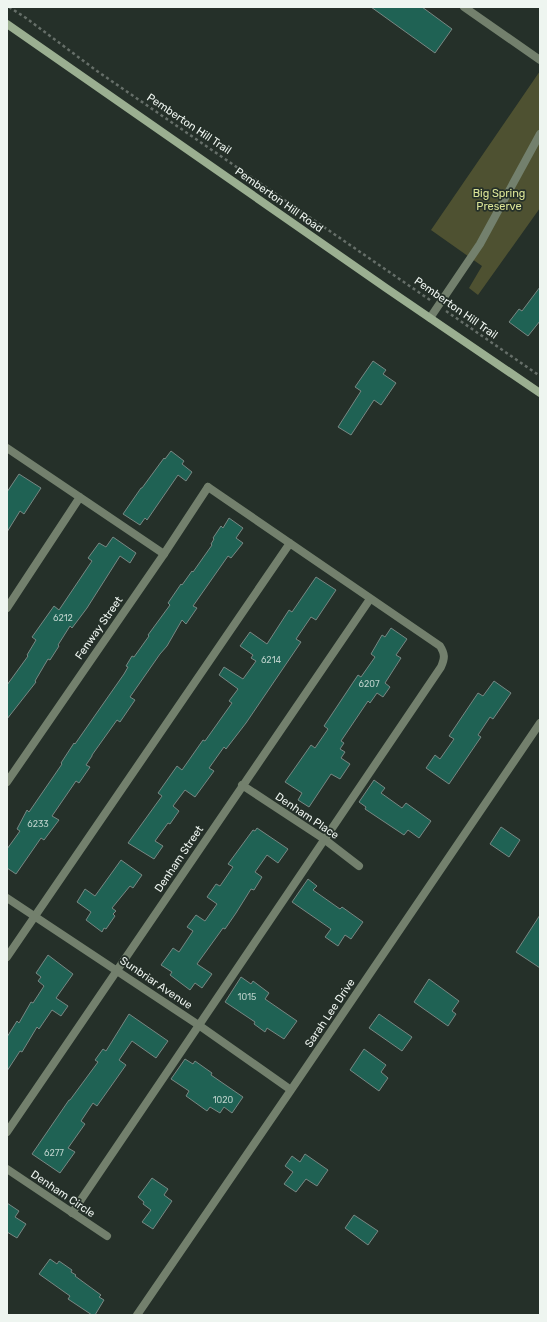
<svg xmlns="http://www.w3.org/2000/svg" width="547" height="1322" viewBox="0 0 547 1322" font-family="Rubik,sans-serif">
  <rect width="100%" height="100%" fill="#253029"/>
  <!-- green -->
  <path fill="#4e5131" d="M540 71V208L478 295 469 288 482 266 431 230Z"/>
  <!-- building -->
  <path fill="#1f6254" stroke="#788783" d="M371 7H422L452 29 435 53Z
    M540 287V321L528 336 509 322 519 309 522 311Z
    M373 361 386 370 383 374 396 383 381 405 374 400 351 435 338 427 361 391 355 387Z
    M171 451 184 461 182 464 192 472 186 481 178 475 147 520 145 518 140 525 123 514 141 488H142L164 458 165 459Z
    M19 474 41 488 24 514 20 511 7 532V492Z
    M229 518 243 528 236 538 243 543 231 558 228 556 193 606 197 608 186 624 182 620 167 646 160 654 130 697 135 700 120 722 117 720 92 755V756L86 765 90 767 79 783 76 781 52 816 59 820 44 840 41 838 16 874 7 868V849L20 831 17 829 27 810 29 812 62 764 61 763 74 743 75 744 124 674 128 667 126 666 132 656 134 657 149 636 148 635 170 605 168 603 181 584 182 585 192 571 193 572 212 545 211 544 214 539 213 538 221 526 223 528Z
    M113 537 136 553 130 563 120 556 87 608 72 628 70 626 58 645 59 646 50 660 48 659 35 681 36 682 7 719V685L28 656 27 655 36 640 32 637 54 606 59 610 92 561 88 558 99 543 106 547Z
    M316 577 336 590 316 620 311 617 296 639 301 642 246 723 226 749 224 747 209 768 214 771 195 797 185 790 173 806 179 811 170 824 168 823 155 841 163 846 154 859 128 843 162 796 158 793 177 766 182 770 203 740 205 741 232 703 229 701 238 689 219 675 224 667 243 679 256 661 251 658 253 655 240 646 250 632 267 644 289 610 292 612Z
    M391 628 407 639 396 655 401 658 385 683 390 687 383 697 377 693 370 703 368 701 341 741 344 743 340 749 345 752 341 758 350 764 340 779 331 774 309 807 298 800 302 793 285 782 311 745 315 748 328 729 324 726 358 675 361 677 375 657 371 654 382 635 385 637Z
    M494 681 511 693 493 719 490 717 478 735 481 737 449 784 426 768 435 755 440 759 454 739 449 736 478 693 483 696Z
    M374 780 385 788 381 793 402 808 406 803 431 821 419 838 408 830 404 835 365 809 366 807 359 802Z
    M501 827 520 840 509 857 490 844Z
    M257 828 288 849 278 863 267 855 255 872 262 877 254 890 251 889 236 913 225 929 223 928 197 964 212 974 202 988 195 983 190 990 170 975 172 972 161 965 173 948 179 952 193 931 187 927 196 915 205 921 217 904 207 897 216 884 220 886 233 867 228 864 253 830 255 831Z
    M121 860 142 875 133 888 130 886 112 908 116 911 113 914 115 916 106 929 104 928 102 932 86 920 91 912 77 902 85 889 95 896Z
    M308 879 317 886 313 890 340 909 342 907 363 922 351 939 345 935 338 946 325 937 331 929 292 902Z
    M540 915V968L516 952Z
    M48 955 73 974 56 998 68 1006 61 1016 52 1010 39 1029 37 1027 22 1052 20 1051 7 1071V1037L17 1021 19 1023 31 1002 33 1003 44 986 38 981 41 977 36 973Z
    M241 977 251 984 253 981 269 993 265 999 297 1021 284 1039 267 1028 265 1032 254 1024 255 1022 225 1002Z
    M429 979 459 1001 452 1011 456 1014 448 1026 414 1002Z
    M129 1014 168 1041 156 1058 132 1041 119 1060 126 1065 97 1106 93 1103 81 1121 85 1124 68 1148 75 1152 60 1173 32 1154 69 1100H70L98 1062 95 1060 103 1049 106 1051Z
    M379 1014 412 1037 402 1051 369 1028Z
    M364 1049 386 1065 381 1072 388 1078 379 1091 350 1070Z
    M185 1059 193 1064 195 1061 212 1073 211 1075 243 1097 232 1113 224 1107 220 1113 210 1107 207 1111 186 1096 189 1091 171 1079Z
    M305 1154 328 1170 317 1186 306 1179 296 1192 284 1184 293 1172 285 1166 292 1156 300 1162Z
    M152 1178 168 1189 164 1195 172 1201 153 1229 142 1222 151 1210 143 1204 144 1202 138 1197Z
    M7 1203 19 1211 15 1217 26 1224 17 1238 7 1232Z
    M354 1215 378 1231 368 1245 345 1228Z
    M50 1259 57 1264 59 1261 72 1270 71 1272 76 1275 75 1276 101 1295 99 1297 104 1300 95 1315H92L68 1299 70 1296 39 1274Z"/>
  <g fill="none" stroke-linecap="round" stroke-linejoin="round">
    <!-- path -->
    <path stroke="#666f69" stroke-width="2.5" stroke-dasharray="3 3" stroke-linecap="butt" d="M9 7 26 18 97 71 430 300
      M446 311 540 376"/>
    <!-- lane -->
    <path stroke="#73806d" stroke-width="8" d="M464 7 540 60
      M430 318 480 244 540 134
      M7 448 164 554
      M7 608 80 497
      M7 957 290 543
      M72 1213 441 667C445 658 445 654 440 646L208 487"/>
    <!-- street -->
    <path stroke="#73806d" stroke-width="8" d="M7 782 164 554 208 487
      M242 785 324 839 359 866
      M7 898 200 1026 291 1090
      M7 1132 370 599
      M7 1169 107 1236
      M137 1315 291 1090 540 723"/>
    <!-- secondary -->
    <path stroke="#9baf91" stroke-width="8" d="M7 24 386 288 540 393"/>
  </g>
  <g text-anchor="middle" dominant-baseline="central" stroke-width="3.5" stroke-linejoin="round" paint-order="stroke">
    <!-- number labels -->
    <g font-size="9" fill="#bad0c9">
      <text x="63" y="618">6212</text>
      <text x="271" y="660">6214</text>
      <text x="369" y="684">6207</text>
      <text x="38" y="824">6233</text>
      <text x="247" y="997">1015</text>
      <text x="223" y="1100">1020</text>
      <text x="54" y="1153">6277</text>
    </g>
    <!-- street labels -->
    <g font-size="11" fill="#eef5f0" stroke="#253029">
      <text transform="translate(189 124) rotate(34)">Pemberton Hill Trail</text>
      <text transform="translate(279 200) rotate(35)">Pemberton Hill Road</text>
      <text transform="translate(456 308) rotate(35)">Pemberton Hill Trail</text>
      <text transform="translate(99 628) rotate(-55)">Fenway Street</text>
      <text transform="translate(307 816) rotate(34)">Denham Place</text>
      <text transform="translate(179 859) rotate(-56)">Denham Street</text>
      <text transform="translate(156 983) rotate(34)">Sunbriar Avenue</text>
      <text transform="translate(330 1013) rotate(-56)">Sarah Lee Drive</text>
      <text transform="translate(63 1194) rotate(34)">Denham Circle</text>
    </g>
    <!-- park labels -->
    <g font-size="11" fill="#dbe496" stroke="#253029">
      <text x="499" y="193">Big Spring<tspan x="499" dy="13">Preserve</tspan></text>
    </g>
  </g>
  <!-- border -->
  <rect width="547" height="1322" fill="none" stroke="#eef5f0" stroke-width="16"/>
</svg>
